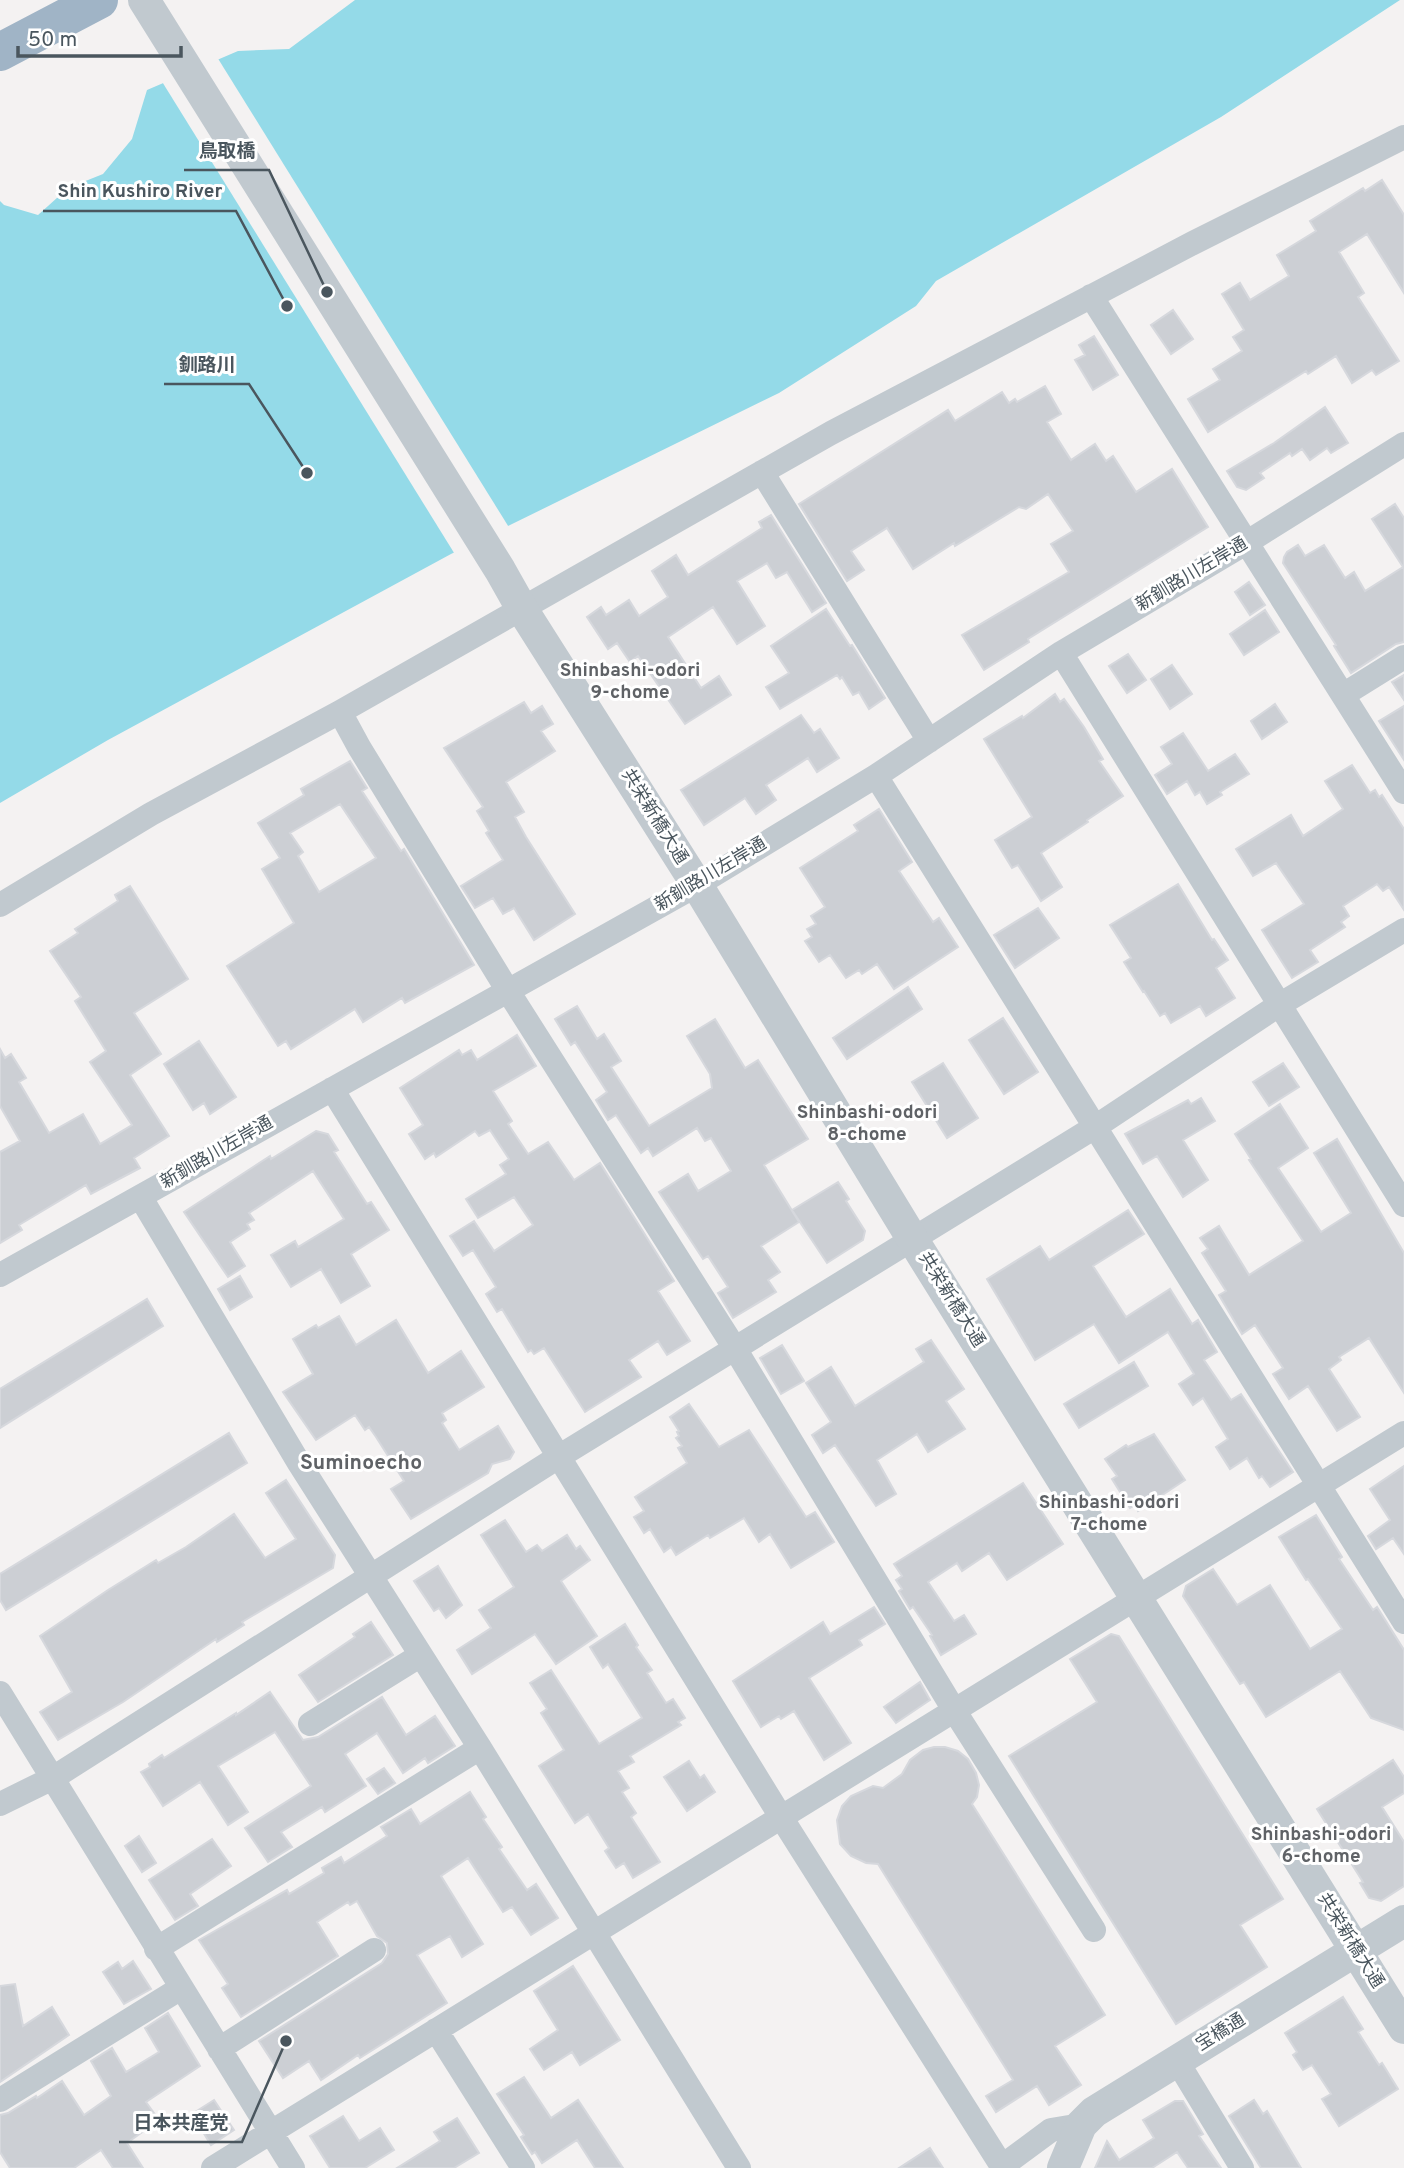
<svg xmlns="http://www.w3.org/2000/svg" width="1404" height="2168" viewBox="0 0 1404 2168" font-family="Overpass,'Noto Sans JP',sans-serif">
  <rect width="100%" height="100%" fill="#f4f2f2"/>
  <!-- water -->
  <path fill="#94dae8" d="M355 0H1400L1221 117 936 281 916 306 779 393 451 554 108 740 0 803V201L4 205 38 215 68 188 103 174 132 139 147 90 238 51 289 49Z"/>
  <!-- pier -->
  <path fill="#f4f2f2" d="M217 57 510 529 456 556 161 80Z"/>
  <!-- building -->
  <path fill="#cccfd4" stroke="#d6d8dd" stroke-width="2" fill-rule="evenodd" d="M1382 180 1404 215V293L1367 234 1339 252 1364 293 1358 297 1399 361 1376 375 1372 370 1352 383 1336 356 1308 374 1306 371 1208 432 1188 399 1220 380 1213 369 1242 351 1233 337 1244 330 1222 294 1240 283 1250 300 1289 276 1277 255 1316 231 1310 221 1363 188 1365 191Z
    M1173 310 1193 339 1171 354 1151 325Z
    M1094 336 1118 375 1093 390 1075 360 1085 355 1079 345Z
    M1045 386 1061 414 1047 422 1071 460 1095 444 1106 461 1113 456 1136 492 1172 469 1208 527 1028 639 1029 642 984 670 962 635 1069 572 1051 544 1073 531 1048 494 1026 509 1019 507 955 546 954 543 913 569 887 528 851 551 864 570 847 581 799 504 948 410 955 421 1002 392 1009 403 1015 399 1017 402Z
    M1325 407 1348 443 1331 453 1327 448 1310 460 1302 449 1292 456 1290 453 1260 473 1264 478 1246 490 1237 487 1227 471 1274 443Z
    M1395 504 1404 518V642L1396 644 1351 673 1334 646 1336 645 1283 563 1284 557 1287 552 1298 545 1305 556 1324 545 1345 578 1354 572 1365 591 1403 567 1372 519Z
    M771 515 826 603 812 612 787 572 776 578 767 563 737 581 765 626 737 644 713 607 668 637 701 688 719 676 731 695 685 724 638 656 630 662 617 643 608 649 587 617 601 607 606 615 629 600 639 616 668 597 652 571 676 555 688 575 762 528 759 522Z
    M1249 582 1265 605 1250 615 1235 592Z
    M826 609 850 646 852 645 885 698 869 709 859 692 853 695 842 677 840 679 837 675 780 709 766 687 789 673 771 646Z
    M1265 610 1279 632 1244 655 1230 634Z
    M1128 654 1146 680 1127 693 1109 666Z
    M1172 665 1192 694 1170 709 1151 679Z
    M1404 675V700L1392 682Z
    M1055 694 1060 702 1064 699 1084 727 1103 759 1099 761 1123 796 1087 820 1088 822 1041 853 1062 887 1041 901 1018 865 1012 868 995 840 1032 817 984 739 1022 716 1023 718Z
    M524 702 531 713 542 706 553 724 541 731 555 751 506 782 524 812 515 817 526 837 575 914 534 940 514 908 503 914 493 898 475 908 461 886 503 860 486 833 489 831 477 811 483 807 444 748Z
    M1275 704 1287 722 1262 739 1251 721Z
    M1404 706V760L1379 721Z
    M801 715 814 733 820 729 839 758 817 772 808 758 766 785 776 800 756 814 745 798 704 825 681 790Z
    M1183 733 1208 771 1235 754 1249 774 1220 792 1222 795 1207 804 1200 792 1195 795 1187 781 1167 794 1155 775 1172 764 1161 747Z
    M350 761 367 788 362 791 401 851 404 849 474 965 405 1003 402 998 363 1022 355 1009 291 1049 286 1041 278 1046 227 966 294 923 262 869 280 858 258 823 304 795 301 789ZM340 804 376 858 319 892 298 856 303 852 290 833Z
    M1352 765 1370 793 1375 790 1379 797 1382 795 1404 829V910L1389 887 1383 891 1377 884 1343 906 1349 916 1341 922 1345 927 1310 950 1318 962 1292 978 1262 930 1304 904 1276 863 1253 876 1236 849 1291 815 1303 836 1343 809 1325 781Z
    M879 809 912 862 899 871 933 922 939 918 958 947 894 989 877 964 862 974 859 970 846 978 830 955 819 962 805 941 812 937 807 929 816 924 811 916 825 907 800 868 858 831 854 825Z
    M1178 884 1212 940 1214 939 1228 960 1216 968 1235 998 1206 1016 1200 1006 1171 1023 1165 1013 1160 1016 1144 991 1143 992 1124 962 1131 958 1110 925Z
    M130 886 188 979 134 1013 161 1054 130 1075 169 1136 134 1158 140 1168 91 1194 86 1185 19 1225 22 1230 0 1243V1152L20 1141 0 1106V1049L5 1058 11 1054 26 1078 19 1082 49 1133 83 1114 100 1144 132 1125 90 1062 106 1051 75 1001 81 997 50 951 78 933 75 929 118 901 115 895Z
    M1038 908 1059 938 1015 968 994 935Z
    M908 987 922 1009 847 1059 833 1038Z
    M577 1006 597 1039 604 1034 621 1061 611 1067 649 1126 712 1088 710 1074 687 1036 715 1019 745 1068 758 1060 808 1139 764 1165 799 1222 761 1246 780 1272 768 1280 776 1292 733 1318 718 1293 728 1287 708 1256 703 1259 659 1192 688 1174 698 1191 731 1171 711 1138 705 1141 697 1128 653 1156 648 1148 641 1153 616 1115 608 1120 596 1100 607 1092 575 1042 571 1045 555 1019Z
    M1003 1018 1038 1072 1004 1094 969 1040Z
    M517 1035 536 1066 493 1091 512 1121 508 1124 528 1154 548 1142 574 1180 600 1163 674 1281 658 1291 690 1341 667 1355 658 1341 629 1360 641 1377 585 1412 544 1348 534 1354 531 1350 528 1352 502 1309 497 1312 486 1294 496 1287 473 1250 463 1256 450 1236 474 1221 494 1251 533 1225 514 1197 478 1218 466 1199 506 1174 500 1165 509 1159 490 1130 479 1136 475 1131 436 1157 434 1153 425 1159 409 1134 423 1125 400 1088 459 1050 462 1055 471 1050 477 1060Z
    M199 1041 236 1097 210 1114 204 1103 193 1110 164 1064Z
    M943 1063 978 1118 947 1138 912 1082Z
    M1283 1063 1299 1087 1269 1106 1253 1082Z
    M1201 1098 1215 1121 1183 1140 1208 1180 1183 1197 1157 1156 1143 1164 1125 1134 1188 1100 1191 1104Z
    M1280 1104 1308 1148 1278 1168 1321 1232 1351 1213 1314 1153 1337 1139 1404 1253V1393L1369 1338 1339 1357 1341 1360 1329 1369 1360 1417 1337 1431 1308 1386 1289 1399 1273 1374 1283 1368 1255 1325 1242 1334 1219 1295 1226 1291 1202 1253 1208 1249 1200 1238 1219 1226 1249 1275 1303 1241 1249 1160 1251 1159 1235 1134Z
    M316 1131 328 1134 338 1150 334 1152 367 1204 371 1202 389 1230 351 1254 370 1286 341 1303 321 1269 291 1287 271 1255 295 1241 298 1247 344 1219 313 1171 249 1213 254 1220 247 1224 250 1229 230 1242 245 1266 228 1277 184 1212 270 1156 271 1159Z
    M838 1182 849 1199 846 1201 865 1231 863 1240 827 1263 792 1210Z
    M1128 1210 1144 1234 1093 1266 1126 1317 1170 1289 1192 1324 1198 1320 1217 1352 1204 1360 1231 1400 1241 1394 1293 1472 1270 1487 1262 1476 1259 1478 1247 1458 1230 1469 1216 1447 1228 1439 1203 1398 1193 1405 1179 1384 1194 1374 1168 1332 1119 1363 1094 1324 1035 1360 987 1279 1040 1246 1049 1260Z
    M240 1276 252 1297 230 1310 218 1289Z
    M147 1299 163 1326 0 1428V1389Z
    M339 1316 356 1345 396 1320 428 1373 461 1351 484 1387 442 1413 446 1420 442 1423 459 1450 498 1426 514 1452 510 1459 492 1464 488 1473 411 1519 391 1489 404 1481 376 1437 369 1427 365 1430 355 1415 316 1440 283 1392 313 1374 293 1339 316 1325 318 1328Z
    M931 1340 964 1389 946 1401 965 1429 928 1452 917 1434 877 1460 896 1494 876 1506 835 1445 823 1453 812 1435 831 1422 806 1383 831 1367 855 1406 924 1362 916 1349Z
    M782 1345 804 1381 781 1394 760 1358Z
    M1134 1362 1148 1386 1079 1428 1064 1404Z
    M689 1404 719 1447 749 1430 806 1517 815 1512 834 1542 791 1568 770 1534 759 1542 744 1518 710 1538 708 1535 676 1555 671 1547 664 1552 650 1529 644 1533 634 1517 644 1511 635 1497 687 1463 678 1448 682 1446 676 1438 679 1436 677 1432 679 1431 670 1417Z
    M229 1433 247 1463 6 1610 0 1600V1574Z
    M1154 1434 1185 1480 1138 1511 1135 1505 1130 1508 1112 1479 1117 1476 1105 1459 1126 1445 1128 1447Z
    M1404 1466V1554L1393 1538 1376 1549 1368 1536 1390 1520 1370 1489Z
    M286 1480 335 1555 333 1568 242 1622 244 1625 217 1642 216 1639 123 1702 58 1740 40 1712 72 1692 40 1636 108 1590 156 1560 158 1563 186 1547 234 1514 265 1558 296 1539 266 1493Z
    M1023 1483 1063 1544 1007 1580 989 1553 962 1571 957 1563 928 1582 954 1621 964 1615 976 1634 941 1655 930 1636 932 1635 913 1607 910 1609 899 1591 902 1589 896 1580 902 1576 894 1564Z
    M1316 1515 1342 1557 1339 1559 1373 1610 1377 1607 1404 1650V1730L1371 1718 1340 1671 1266 1717 1244 1682 1240 1684 1183 1596 1186 1586 1213 1569 1237 1605 1270 1585 1310 1649 1342 1629 1308 1579 1306 1580 1279 1537Z
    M505 1520 526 1552 537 1545 542 1551 567 1535 576 1549 580 1546 590 1560 561 1581 597 1636 556 1664 535 1634 472 1674 457 1650 491 1628 479 1610 514 1587 481 1535Z
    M438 1566 462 1605 446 1618 439 1608 434 1611 414 1581Z
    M874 1607 885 1624 859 1640 862 1645 809 1678 851 1743 824 1760 794 1711 781 1719 779 1716 761 1727 733 1681 823 1622 830 1634Z
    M371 1622 393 1655 318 1702 299 1675 355 1637 353 1634Z
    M625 1624 638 1645 636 1647 652 1670 647 1673 666 1703 673 1699 685 1718 678 1722 681 1725 630 1756 634 1762 618 1771 629 1788 622 1792 636 1813 631 1817 660 1862 633 1878 624 1863 616 1868 605 1851 609 1848 588 1814 575 1823 539 1766 564 1750 541 1713 547 1709 530 1683 551 1670 599 1744 642 1718 608 1664 603 1668 590 1647Z
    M1111 1634 1119 1636 1283 1899 1240 1925 1267 1967 1176 2024 1009 1756 1097 1702 1070 1659Z
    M920 1682 930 1700 896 1723 884 1707Z
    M270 1692 303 1740 318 1737 382 1697 406 1735 435 1716 455 1746 428 1763 425 1758 403 1773 377 1733 345 1754 366 1786 325 1812 322 1807 281 1832 292 1847 268 1862 245 1828 311 1786 275 1732 218 1766 248 1812 228 1825 200 1782 163 1806 141 1772 150 1767 149 1764 162 1755 164 1758 236 1713V1715Z
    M934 1747H945L958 1751 968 1759 976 1773 979 1785 977 1797 972 1804 1105 2015 1055 2046 1081 2085 1049 2105 1037 2086 996 2112 986 2096 1013 2080 878 1864 866 1863 851 1856 840 1844 837 1820 842 1806 851 1796 873 1786 883 1788 902 1774 910 1760 923 1750Z
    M1393 1760 1404 1777V1793L1382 1807 1404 1842V1886L1381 1901 1369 1898 1360 1883 1363 1882 1317 1809Z
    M689 1761 700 1778 704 1775 715 1792 687 1811 664 1777Z
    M384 1768 395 1783 378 1794 367 1779Z
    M470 1792 486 1817 483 1819 502 1847 499 1849 527 1890 536 1884 558 1918 531 1935 512 1907 503 1912 468 1858 441 1876 483 1944 462 1957 450 1936 417 1955 447 2003 360 2058 358 2055 321 2080 309 2061 283 2078 259 2041 382 1963 388 1954 387 1943 377 1936 357 1901 350 1905 348 1902 317 1922 338 1956 241 2017 222 1988 228 1984 199 1940 287 1890 289 1894 324 1873 322 1868 341 1857 344 1863 387 1836 381 1827 411 1809 420 1824Z
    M139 1836 156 1863 142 1872 125 1846Z
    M212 1839 231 1866 190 1894 198 1906 175 1920 149 1880Z
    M133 1961 151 1989 124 2004 103 1972 118 1962 122 1969Z
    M573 1966 620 2040 580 2065 572 2052 544 2070 530 2049 558 2030 534 1991Z
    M15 1984 23 2026 52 2007 69 2035 0 2082V1986Z
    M1343 1997 1363 2029 1358 2032 1379 2065 1382 2063 1398 2089 1339 2126 1322 2099 1331 2094 1312 2065 1303 2070 1293 2055 1297 2052 1285 2033Z
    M168 2013 200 2066 146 2102 159 2120 127 2143 143 2168H113L101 2150 74 2168H10L0 2152V2115L8 2113 36 2096 37 2098 62 2081 84 2115 111 2096 91 2061 112 2048 126 2072 159 2052 145 2028Z
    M524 2077 551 2118 578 2100 623 2168H595L577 2140 542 2163 535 2152 532 2154 521 2137 524 2135 497 2094Z
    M214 2100 234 2130 211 2145 192 2114Z
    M1254 2100 1263 2114 1267 2111 1301 2168H1261L1229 2116Z
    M1175 2101H1183L1203 2134 1199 2136 1221 2168H1188L1177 2152 1152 2168H1095L1107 2141 1119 2160 1154 2138 1143 2120Z
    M343 2116 359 2141 380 2128 394 2150 365 2168H330L310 2136Z
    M457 2118 479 2153 454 2168H397L440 2141 434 2132Z
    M930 2148 943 2168H899Z"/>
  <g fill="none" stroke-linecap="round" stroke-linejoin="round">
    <!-- minor -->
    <path stroke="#c1c9cf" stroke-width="24" d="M1091 296 1404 792
      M762 472 929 741
      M1061 653 1404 1205
      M1343 695 1404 657
      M340 712 359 747 508 991 734 1347 954 1710 1094 1930
      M876 776 1404 1622
      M0 905 151 814 340 712 831 433 1193 243 1404 137
      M332 1089 781 1817 1003 2168
      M141 1198 299 1463 480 1748 739 2168
      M0 1275 697 885 876 776 1061 653 1246 543 1404 444
      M0 1693 293 2168
      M310 1724 421 1655
      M0 1804 53 1778 560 1456 1095 1127 1279 1005 1404 930
      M156 1949 480 1748
      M436 2030 523 2168
      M219 2049 374 1950
      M1177 2061 1242 2168
      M0 2100 181 1988
      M1001 2167 1051 2130 1081 2125
      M213 2168 1404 1433"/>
    <!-- tertiary -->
    <path stroke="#c1c9cf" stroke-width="32" d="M144 0 500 570 522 609 697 885 913 1240 1404 2028
      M1063 2168 1081 2125 1094 2112 1404 1921"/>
    <!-- trunk -->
    <path stroke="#a0b4c6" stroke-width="38" d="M0 52 99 0"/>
  </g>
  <g text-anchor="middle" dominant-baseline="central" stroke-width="6" stroke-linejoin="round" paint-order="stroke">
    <!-- street labels -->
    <g font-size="18" fill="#4a565e" stroke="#fff">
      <text transform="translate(1192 575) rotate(-31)">新釧路川左岸通</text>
      <text transform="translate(654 817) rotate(58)">共栄新橋大通</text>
      <text transform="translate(711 875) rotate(-31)">新釧路川左岸通</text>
      <text transform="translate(217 1153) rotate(-30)">新釧路川左岸通</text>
      <text transform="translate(951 1300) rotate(58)">共栄新橋大通</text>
      <text transform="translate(1350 1941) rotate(58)">共栄新橋大通</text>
      <text transform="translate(1221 2033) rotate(-32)">宝橋通</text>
    </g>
    <!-- neighbourhood labels -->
    <g font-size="19" font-weight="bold" fill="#5f6266" stroke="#fff">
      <text x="630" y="671">Shinbashi-odori<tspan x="630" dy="22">9-chome</tspan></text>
      <text x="867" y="1113">Shinbashi-odori<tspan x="867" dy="22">8-chome</tspan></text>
      <text x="1109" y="1503">Shinbashi-odori<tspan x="1109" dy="22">7-chome</tspan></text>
      <text x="1321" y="1835">Shinbashi-odori<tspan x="1321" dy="22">6-chome</tspan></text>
    </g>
    <!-- quarter labels -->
    <g font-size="21" font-weight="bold" fill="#5f6266" stroke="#fff">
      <text x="361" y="1463">Suminoecho</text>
    </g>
  </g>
  <!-- callouts -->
  <path fill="none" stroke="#4a565e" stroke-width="2.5" d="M327 292L269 170H184M287 306L236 211H43M307 473L249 384H164M286 2041L242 2142H119"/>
  <g fill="#4a565e" stroke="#fff" stroke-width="2.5">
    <circle cx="327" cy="292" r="7"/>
    <circle cx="287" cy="306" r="7"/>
    <circle cx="307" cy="473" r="7"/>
    <circle cx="286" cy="2041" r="7"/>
  </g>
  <g font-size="19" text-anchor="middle" font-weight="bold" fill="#4a565e" stroke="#fff" stroke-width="6" stroke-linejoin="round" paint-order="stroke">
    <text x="227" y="157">鳥取橋</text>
    <text x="140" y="197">Shin Kushiro River</text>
    <text x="207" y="371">釧路川</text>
    <text x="181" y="2129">日本共産党</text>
  </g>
  <!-- scale -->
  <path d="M18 46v10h163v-10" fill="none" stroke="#4a565e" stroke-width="3.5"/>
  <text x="28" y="46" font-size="21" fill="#4a565e" stroke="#ffffff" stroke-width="5" paint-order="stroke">50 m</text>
</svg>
